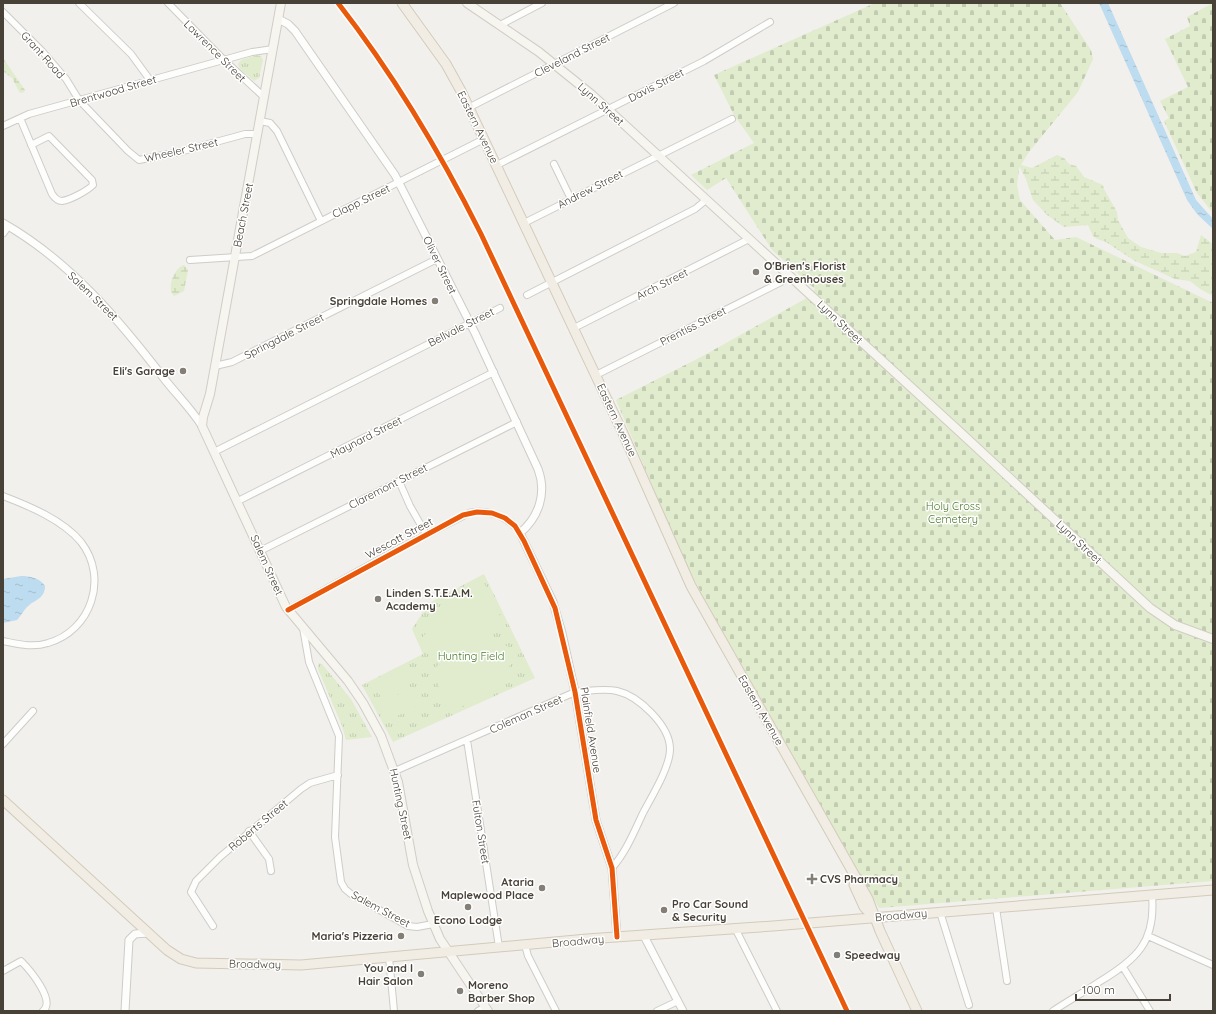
<svg xmlns="http://www.w3.org/2000/svg" width="1216" height="1014" viewBox="0 0 1216 1014" font-family="Quicksand,sans-serif">
  <defs>
    <pattern id="grass-tufts" width="24" height="20" patternUnits="userSpaceOnUse"><rect width="24" height="20" fill="#e0eccd"/><path d="M3 7l-1-3M5 7V3M7 7l1-3M15 17l-1-3M17 17v-4M19 17l1-3" fill="none" stroke="#c2ccb1"/></pattern>
    <pattern id="wetland-marsh" width="20" height="14" patternUnits="userSpaceOnUse"><rect width="20" height="14" fill="#e0eccd"/><path d="M1 5h8M5 5V1M11 12h8M15 12V8" fill="none" stroke="#c2ccb1"/></pattern>
    <pattern id="cemetery-stones" width="16" height="16" patternUnits="userSpaceOnUse"><rect width="16" height="16" fill="#e0eccd"/><path d="M2 7V4a2 2 0 0 1 4 0v3zM10 15v-3a2 2 0 0 1 4 0v3z" fill="#c2ccb1"/></pattern>
    <pattern id="water-ripples" width="26" height="14" patternUnits="userSpaceOnUse"><rect width="26" height="14" fill="#bddcef"/><path d="M2 4q2-2 4 0t4 0M15 11q2-2 4 0t4 0" fill="none" stroke="#a4bece"/></pattern>
  </defs>
  <rect width="100%" height="100%" fill="#f1f0ec"/>
  <!-- grass -->
  <path fill="url(#grass-tufts)" d="M257 55 261 56 263 60 259 78 254 81 240 69 238 64 241 60Z
    M484 574 535 678 393 742 362 685 423 654 412 629 429 603Z
    M318 663 322 664 351 699 372 737 346 740 342 726 318 669Z"/>
  <!-- wetland -->
  <path fill="url(#wetland-marsh)" d="M3 58 25 90 24 92 20 93 12 78 4 72Z
    M1057 155 1064 158 1069 164 1076 166 1084 177 1103 185 1104 189 1117 212 1118 220 1128 238 1141 247 1161 253H1177L1185 256 1196 252 1201 235 1213 244V296L1200 289 1190 281 1175 279 1135 261 1106 242 1097 239 1093 236 1088 225 1064 227 1047 215 1033 200 1026 179 1018 164 1032 168Z
    M184 265 188 270 184 291 174 296C166 288 174 268 184 265Z"/>
  <!-- cemetery -->
  <path fill="url(#cemetery-stones)" d="M875 3H1060L1091 50 1093 59 1078 92 1029 152 1019 168 1017 185 1020 200 1055 240 1076 237 1213 303V881L879 908 704 598 683 558 616 400 701 357 805 299 815 289 772 250 726 178 707 190 691 175 754 143 734 115 714 75Z
    M1213 3V213L1197 193 1164 121 1169 118 1160 101 1188 87 1165 39 1190 26 1187 17Z"/>
  <!-- pitch -->
  <path fill="#e0eccd" d="M477 581 484 583 501 618 487 632 518 654 495 686V692L454 710 449 707 433 674 436 667 445 660 420 641 443 610 441 600Z
    M403 670 410 685 381 698 374 683Z
    M414 687 418 690 423 703 393 718 389 717 384 701Z"/>
  <!-- water -->
  <path fill="url(#water-ripples)" d="M1099 3H1108L1196 200 1213 219V229L1197 214 1187 200Z
    M21 576C30 576 40 578 45 586 45 599 34 600 27 607 23 611 21 616 17 620L3 623V579Z"/>
  <g fill="none" stroke-linecap="round" stroke-linejoin="round">
    <!-- minor casing -->
    <g stroke="#ceccc8" stroke-width="8">
      <path id="minor" d="M79 3 131 54 150 80
        M168 3 224 60 264 97
        M3 12 42 51 66 79 79 100 128 151 139 160 183 151 245 134H257
        M500 25 542 3
        M470 107 674 3
        M20 118 52 194C54 197 57 201 62 201 70 200 87 191 93 185L92 180 49 136 31 145
        M260 121 270 123 277 131 321 221
        M3 126 29 114 252 52 273 49
        M554 164 571 199
        M497 165 704 61 770 22
        M524 223 732 119
        M190 260 252 256 484 139
        M527 295 695 209 706 200
        M574 328 749 239
        M215 366 232 362 437 259
        M596 375 781 282 789 275
        M214 452 500 308
        M399 481 410 506 426 534
        M3 496C29 506 63 520 81 542 109 578 91 631 48 643 32 648 18 644 3 641
        M238 501 494 372
        M260 551 517 422
        M288 610 402 547 469 513C488 509 509 516 520 533
        M303 628 309 662 339 736 335 837 341 882 345 889 351 894 408 926 417 927 433 924
        M467 740 499 947
        M3 744 33 711
        M395 771 575 692C589 691 604 688 617 691 639 696 670 726 670 749 670 767 652 796 643 813 634 832 626 852 612 868
        M249 831 269 859 271 871
        M996 908 1007 981
        M940 912 969 1005
        M213 926 191 892 196 881 220 857 301 789 310 783 338 775
        M735 928 777 1011
        M1148 936 1213 965
        M525 945 528 956 556 1011
        M389 957 394 1011
        M1123 967 1150 1011
        M3 971 21 961C30 970 56 1001 43 1011
        M478 1011 485 1007
        M657 1011 678 1001
        M1053 1011C1068 1001 1084 992 1099 982 1137 959 1156 942 1152 895"/>
    </g>
    <!-- tertiary casing -->
    <g stroke="#ceccc8" stroke-width="9">
      <path id="tertiary" d="M278 19 288 24 295 31 395 175 475 333 538 469C547 493 539 517 520 533L553 602 562 633 575 692 596 820 612 868 617 937
        M3 223C70 261 120 321 166 381 178 396 192 410 202 426
        M3 233 8 226
        M644 936 683 1011
        M125 1011 129 940 135 934 148 933"/>
    </g>
    <!-- secondary casing -->
    <g stroke="#d1cdc3" stroke-width="10">
      <path id="secondary" d="M281 3 210 394 203 417 202 426 286 607 348 681 363 703 381 736 398 782 413 865 428 911 440 939 488 1011
        M467 3 539 52 591 94 960 432 1150 608 1175 625 1213 639"/>
    </g>
    <!-- primary casing -->
    <g stroke="#d3cbba" stroke-width="11">
      <path id="primary" d="M402 3 446 64 461 91 622 431 691 586 868 899 880 931 917 1011
        M3 800 167 950 181 959 196 963 301 965 587 939 773 926 1213 890
        M854 885 864 907 873 916"/>
    </g>
    <!-- minor -->
    <use href="#minor" stroke="#fdfdfc" stroke-width="6"/>
    <!-- tertiary -->
    <use href="#tertiary" stroke="#fdfdfc" stroke-width="7"/>
    <!-- secondary -->
    <use href="#secondary" stroke="#f7f5f0" stroke-width="8"/>
    <!-- primary -->
    <use href="#primary" stroke="#f1ede5" stroke-width="9"/>
    <!-- cycleway casing -->
    <g stroke="#fff" stroke-width="8">
      <path id="cycleway" d="M338 3C394 75 440 152 481 234L847 1011
        M288 610 463 515 477 512 492 513 505 518 515 526 524 541 555 608 575 692 596 820 612 868 617 937"/>
    </g>
    <!-- cycleway -->
    <use href="#cycleway" stroke="#e8590c" stroke-width="5"/>
  </g>
  <!-- markers -->
  <g fill="#837e76" stroke="#fff" stroke-width="1.5">
    <circle cx="756" cy="272" r="4"/>
    <circle cx="435" cy="301" r="4"/>
    <circle cx="183" cy="371" r="4"/>
    <circle cx="378" cy="599" r="4"/>
    <path d="M810 873h4v4h4v4h-4v4h-4v-4h-4v-4h4z"/>
    <circle cx="542" cy="888" r="4"/>
    <circle cx="468" cy="907" r="4"/>
    <circle cx="664" cy="910" r="4"/>
    <circle cx="401" cy="936" r="4"/>
    <circle cx="837" cy="955" r="4"/>
    <circle cx="421" cy="974" r="4"/>
    <circle cx="460" cy="991" r="4"/>
  </g>
  <g text-anchor="middle" dominant-baseline="central" stroke-width="3" stroke-linejoin="round" paint-order="stroke">
    <!-- street labels -->
    <g font-size="11" fill="#484137" stroke="#fff">
      <text transform="translate(215 51) rotate(45)">Lawrence Street</text>
      <text transform="translate(43 55) rotate(48)">Grant Road</text>
      <text transform="translate(572 55) rotate(-27)">Cleveland Street</text>
      <text transform="translate(656 85) rotate(-27)">Davis Street</text>
      <text transform="translate(113 91) rotate(-16)">Brentwood Street</text>
      <text transform="translate(601 104) rotate(42)">Lynn Street</text>
      <text transform="translate(478 127) rotate(64)">Eastern Avenue</text>
      <text transform="translate(181 150) rotate(-13)">Wheeler Street</text>
      <text transform="translate(590 189) rotate(-27)">Andrew Street</text>
      <text transform="translate(361 201) rotate(-26)">Clapp Street</text>
      <text transform="translate(243 215) rotate(-79)">Beach Street</text>
      <text transform="translate(440 265) rotate(64)">Oliver Street</text>
      <text transform="translate(662 284) rotate(-27)">Arch Street</text>
      <text transform="translate(93 296) rotate(44)">Salem Street</text>
      <text transform="translate(840 322) rotate(43)">Lynn Street</text>
      <text transform="translate(693 326) rotate(-27)">Prentiss Street</text>
      <text transform="translate(461 327) rotate(-27)">Bellvale Street</text>
      <text transform="translate(284 336) rotate(-27)">Springdale Street</text>
      <text transform="translate(617 420) rotate(65)">Eastern Avenue</text>
      <text transform="translate(366 437) rotate(-27)">Maynard Street</text>
      <text transform="translate(388 486) rotate(-27)">Claremont Street</text>
      <text transform="translate(399 538) rotate(-28)">Wescott Street</text>
      <text transform="translate(1079 542) rotate(43)">Lynn Street</text>
      <text transform="translate(267 565) rotate(66)">Salem Street</text>
      <text transform="translate(761 710) rotate(60)">Eastern Avenue</text>
      <text transform="translate(526 714) rotate(-24)">Coleman Street</text>
      <text transform="translate(591 730) rotate(81)">Plainfield Avenue</text>
      <text transform="translate(401 804) rotate(78)">Hunting Street</text>
      <text transform="translate(258 825) rotate(-40)">Roberts Street</text>
      <text transform="translate(481 832) rotate(81)">Fulton Street</text>
      <text transform="translate(381 909) rotate(28)">Salem Street</text>
      <text transform="translate(901 915) rotate(-5)">Broadway</text>
      <text transform="translate(578 941) rotate(-5)">Broadway</text>
      <text transform="translate(255 964) rotate(1)">Broadway</text>
    </g>
    <!-- poi labels -->
    <g font-size="11" font-weight="bold" fill="#484137" stroke="#fff" text-anchor="start">
      <text x="764" y="266">O'Brien's Florist<tspan x="764" dy="13">&amp; Greenhouses</tspan></text>
      <text x="427" y="301" text-anchor="end">Springdale Homes</text>
      <text x="175" y="371" text-anchor="end">Eli's Garage</text>
      <text x="386" y="593">Linden S.T.E.A.M.<tspan x="386" dy="13">Academy</tspan></text>
      <text x="820" y="879">CVS Pharmacy</text>
      <text x="534" y="882" text-anchor="end">Ataria<tspan x="534" dy="13">Maplewood Place</tspan></text>
      <text x="672" y="904">Pro Car Sound<tspan x="672" dy="13">&amp; Security</tspan></text>
      <text x="468" y="920" text-anchor="middle">Econo Lodge</text>
      <text x="393" y="936" text-anchor="end">Maria's Pizzeria</text>
      <text x="845" y="955">Speedway</text>
      <text x="413" y="968" text-anchor="end">You and I<tspan x="413" dy="13">Hair Salon</tspan></text>
      <text x="468" y="985">Moreno<tspan x="468" dy="13">Barber Shop</tspan></text>
    </g>
    <!-- park labels -->
    <g font-size="11" fill="#4b7a2a" stroke="#fff">
      <text x="953" y="506">Holy Cross<tspan x="953" dy="13">Cemetery</tspan></text>
      <text x="471" y="656">Hunting Field</text>
    </g>
  </g>
  <!-- border -->
  <rect width="1216" height="1014" fill="none" stroke="#484137" stroke-width="8"/>
  <!-- scale -->
  <path d="M1076 994v6h94v-6" fill="none" stroke="#484137" stroke-width="2"/>
  <text x="1082" y="994" font-size="12" fill="#484137" stroke="#ffffff" stroke-width="3" paint-order="stroke">100 m</text>
</svg>
